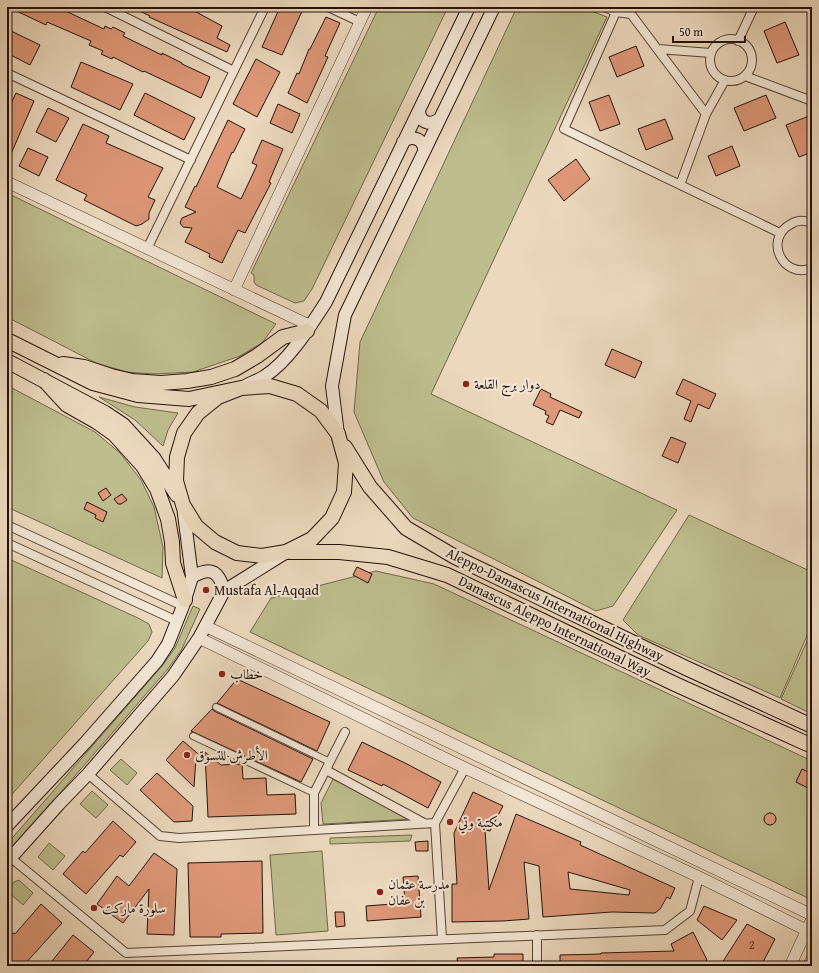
<svg xmlns="http://www.w3.org/2000/svg" width="819" height="973" viewBox="0 0 819 973" font-family="'Gentium Book Plus',Amiri,serif">
  <rect width="100%" height="100%" fill="#ecd9bd"/>
  <filter id="stains"><feTurbulence type="fractalNoise" baseFrequency=".005" numOctaves="4"/><feColorMatrix values="0 0 0 0 .2 0 0 0 0 .09 0 0 0 0 .02 0 0 0 .5 -.17"/></filter>
  <radialGradient id="worn" r=".72"><stop offset=".6" stop-color="#630" stop-opacity="0"/><stop offset="1" stop-color="#630" stop-opacity=".3"/></radialGradient>
  <!-- green -->
  <path fill="#bebd8d" stroke="#70684c" d="M379 7H448L312 289 304 301 295 303 256 285 254 282V275L251 273Z
    M517 7H581L607 17 431 394 677 510 613 606 596 611 413 518 384 482 354 412 360 342Z
    M7 193 276 324 262 343 240 356 193 372 153 374 127 372 96 363 7 317Z
    M12 388 95 432 120 453 141 480 154 507 163 547 162 578 7 507V392Z
    M99 397 135 407 178 413 168 430 163 446 135 420Z
    M689 515 812 572V624L780 698 638 635 623 620Z
    M7 558 138 618 149 624 152 632 148 641 7 800Z
    M376 571 434 584 812 761V900L250 632 271 598Z
    M193 606 200 609 181 651 167 670 7 854V844L162 666 175 648Z
    M812 630V714L781 699Z
    M121 759 137 773 127 785 110 770Z
    M333 779 412 819 323 824 321 803Z
    M92 791 108 805 96 818 80 804Z
    M412 835 410 841 330 844V838Z
    M49 843 65 856 53 870 38 857Z
    M322 851 328 931 276 935 270 855Z
    M19 880 33 893 23 905 7 891 14 882Z"/>
  <!-- building -->
  <path fill="#de9878" stroke="#23120a" fill-rule="evenodd" d="M8 7H57L104 29 105 26 111 29 113 27 125 33 123 36 162 55V53L182 63V64L210 77 201 98 144 71 143 72 113 57 112 59 101 54 103 51 89 45 91 41 47 22 46 25Z
    M131 7H187L222 26 217 38 230 45 227 52 149 17 150 16Z
    M280 7H304L282 55 262 47Z
    M326 17 340 23 325 56 328 57 307 103 288 93 297 73 299 74 309 49H310Z
    M785 22 799 55 777 63 764 31Z
    M7 29 40 45 30 65 7 53Z
    M636 46 644 66 617 77 609 57Z
    M256 59 280 72 257 117 233 104Z
    M81 62 133 84 120 110 71 87Z
    M16 93 34 101 7 163V112Z
    M145 93 195 118 184 140 134 115Z
    M609 95 620 124 600 131 589 102Z
    M766 95 776 118 744 131 734 108Z
    M278 104 300 114 292 133 270 123Z
    M48 108 69 118 56 142 36 132Z
    M809 116 812 125V152L799 157 786 125Z
    M665 119 673 139 646 150 638 129Z
    M228 120 245 129 233 153 232 152 217 187 241 199 257 165 252 163 262 140 283 149 269 182 271 183 245 233 238 230 222 263 209 257 210 254 185 242 192 228 183 227 180 223 182 218 196 212 185 207 195 186 196 187Z
    M83 124 109 136 106 143 163 168 148 197 155 200 149 213V219L142 224 136 226 84 200 87 195 56 180Z
    M732 146 740 166 716 176 708 156Z
    M28 148 48 157 39 176 19 166Z
    M576 159 590 179 564 201 548 180Z
    M612 349 642 362 635 378 605 365Z
    M683 379 716 394 709 409 698 404 691 422 684 419 691 401 676 394Z
    M541 389 551 394 550 397 582 412 579 418 560 410 553 425 546 422 549 416 545 414 546 411 533 405Z
    M671 437 686 443 678 463 662 456Z
    M106 488 111 495 103 501 98 493Z
    M122 494 127 500 121 504H118L114 499Z
    M87 502 107 512 103 522 95 518 96 515 84 509Z
    M357 567 372 574 368 583 353 575Z
    M237 679 330 722 317 751 217 703Z
    M212 709 214 711 313 759 301 782 191 731Z
    M183 741 203 758H196L194 787 166 760Z
    M362 742 407 764 441 782 428 808 383 784 382 786 348 770Z
    M205 752 221 765 242 764 243 779 266 778 267 795 295 794 296 814 208 817Z
    M802 769 812 774V780L808 788 796 782Z
    M157 773 193 806 192 821 174 822 140 790Z
    M473 792 503 806 490 831 485 830 489 890 516 814 581 842 580 845 675 888 670 899 667 897 660 909 655 913 612 912 543 917 539 866 524 862 529 919 503 921 452 922V884H457L454 833ZM568 872 630 890 629 895 570 889Z
    M764 819a6 6 0 1 1 12 0a6 6 0 1 1-12 0Z
    M113 821 136 842 123 857 120 855 86 894 63 874 83 851 85 853Z
    M428 841V851H416L415 842Z
    M154 853 177 869 174 935 147 934 149 889 123 923 97 904 117 876 129 886Z
    M262 861 263 933 221 934V937H190L188 863Z
    M418 876 421 917 367 921 366 906 405 903 403 877Z
    M41 904 62 923 23 966H7V940L13 933 15 934Z
    M704 906 737 920 722 940 697 920Z
    M335 912H344L345 926 336 927Z
    M747 924 775 939 761 966H720Z
    M693 932 707 960 702 966H560V955L601 954V953L674 951 671 944Z
    M73 935 94 952 83 966H48Z
    M494 954H523V966H458L457 958 494 957Z"/>
  <g fill="none" stroke-linecap="round" stroke-linejoin="round">
    <!-- pedestrian casing -->
    <g stroke="#554437" stroke-width="8">
      <path id="pedestrian" d="M216 707 330 762
        M193 736 314 793"/>
    </g>
    <!-- minor casing -->
    <g stroke="#554437" stroke-width="10">
      <path id="minor" d="M105 7 234 71
        M328 7 360 22
        M604 7 616 12 564 129 780 233
        M617 8 616 12 631 14 706 114
        M710 60a21 21 0 1 1 42 0a21 21 0 1 1-42 0Z
        M738 41 754 7
        M658 49 711 53
        M7 73 191 160
        M745 76 812 101
        M680 185 706 114 725 80
        M812 223C805 220 797 220 791 224 763 239 783 280 812 268
        M147 249 265 7
        M7 525 183 606
        M7 543 177 621
        M326 770 424 823
        M88 774 160 836 179 838 435 823
        M314 830V793L345 732
        M11 858 126 953 665 930 690 911 699 877
        M537 935V966
        M442 939 435 823 465 768"/>
    </g>
    <!-- tertiary casing -->
    <g stroke="#554437" stroke-width="12">
      <path id="tertiary" d="M7 182 311 326
        M234 290 367 7
        M205 626 812 915
        M199 638 465 768 699 877 812 933
        M790 966 812 919
        M808 966 812 959"/>
    </g>
    <!-- secondary casing -->
    <g stroke="#23120a" stroke-width="14">
      <path id="secondary" d="M419 111C420 122 429 126 438 120
        M403 142C412 134 425 139 424 152
        M243 387C250 383 259 380 265 376 289 361 311 325 326 302L469 7
        M338 434 332 386 345 315 494 7
        M192 577C211 566 219 571 224 591
        M7 826 85 743 157 661 168 644 183 606 192 577 183 506
        M7 862 59 804 88 774 173 676 199 638 224 591 285 553"/>
    </g>
    <!-- trunk casing -->
    <g stroke="#23120a" stroke-width="16">
      <path id="trunk" d="M7 340 93 383 138 395 189 399 241 388 270 386 297 394 321 411 338 434 346 463 344 492 332 518 312 539 286 552 262 556 237 553 215 542 196 526 183 505 176 481 177 457 184 433 198 413 218 397 241 388
        M7 361 105 413 123 425 154 459 177 495
        M63 364 84 367 111 376 132 381 161 383 187 381 211 377 235 369 257 356 283 337 307 331
        M44 380 67 405 97 422 114 434 143 466 157 489 168 519 172 542 173 563 185 600
        M345 447 370 487 406 528 455 557 686 668 812 726
        M290 552H339L388 557 447 575 675 684 812 746"/>
    </g>
    <!-- pedestrian -->
    <use href="#pedestrian" stroke="#f3e6d4" stroke-width="6"/>
    <!-- minor -->
    <use href="#minor" stroke="#f3e6d4" stroke-width="8"/>
    <!-- tertiary -->
    <use href="#tertiary" stroke="#f3e6d4" stroke-width="11"/>
    <!-- secondary -->
    <use href="#secondary" stroke="#f3e6d4" stroke-width="12"/>
    <!-- trunk -->
    <use href="#trunk" stroke="#ecd9bd" stroke-width="14"/>
  </g>
  <!-- markers -->
  <g fill="#8f2418" stroke="#f3e6d4" stroke-width="1.5">
    <circle cx="466" cy="384" r="4"/>
    <circle cx="206" cy="590" r="4"/>
    <circle cx="222" cy="674" r="4"/>
    <circle cx="187" cy="755" r="4"/>
    <circle cx="450" cy="822" r="4"/>
    <circle cx="380" cy="892" r="4"/>
    <circle cx="94" cy="908" r="4"/>
  </g>
  <g text-anchor="middle" dominant-baseline="central" stroke-width="4" stroke-linejoin="round" paint-order="stroke">
    <!-- number labels -->
    <g font-size="12" fill="#523426">
      <text x="752" y="944">2</text>
    </g>
    <!-- poi labels -->
    <g font-size="14" fill="#23120a" stroke="#f3e6d4" text-anchor="start">
      <text x="474" y="384">دوار برج القلعة</text>
      <text x="214" y="590">Mustafa Al-Aqqad</text>
      <text x="230" y="674">خطاب</text>
      <text x="195" y="755">الأطرش للتسوق</text>
      <text x="458" y="822">مكتبة وتي</text>
      <text x="388" y="884">مدرسة عثمان<tspan x="388" dy="16">بن عفان</tspan></text>
      <text x="102" y="908">سلورة ماركت</text>
    </g>
    <!-- street labels -->
    <g font-size="14" fill="#23120a" stroke="#f3e6d4">
      <text transform="translate(555 604) rotate(26)">Aleppo-Damascus International Highway</text>
      <text transform="translate(555 626) rotate(26)">Damascus Aleppo International Way</text>
    </g>
  </g>
  <!-- margin -->
  <rect width="819" height="973" fill="none" stroke="#ecd9bd" stroke-width="24"/>
  <rect x="8" y="8" width="803" height="957" fill="none" stroke="#23120a" stroke-width="2"/>
  <rect x="12" y="12" width="795" height="949" fill="none" stroke="#23120a"/>
  <!-- scale -->
  <path d="M673 36v6h72v-6" fill="none" stroke="#23120a" stroke-width="2"/>
  <text x="679" y="36" font-size="12" fill="#23120a" stroke="#f3e6d4" stroke-width="3" paint-order="stroke">50 m</text>
  <rect width="100%" height="100%" filter="url(#stains)"/>
  <rect width="100%" height="100%" fill="url(#worn)"/>
</svg>
